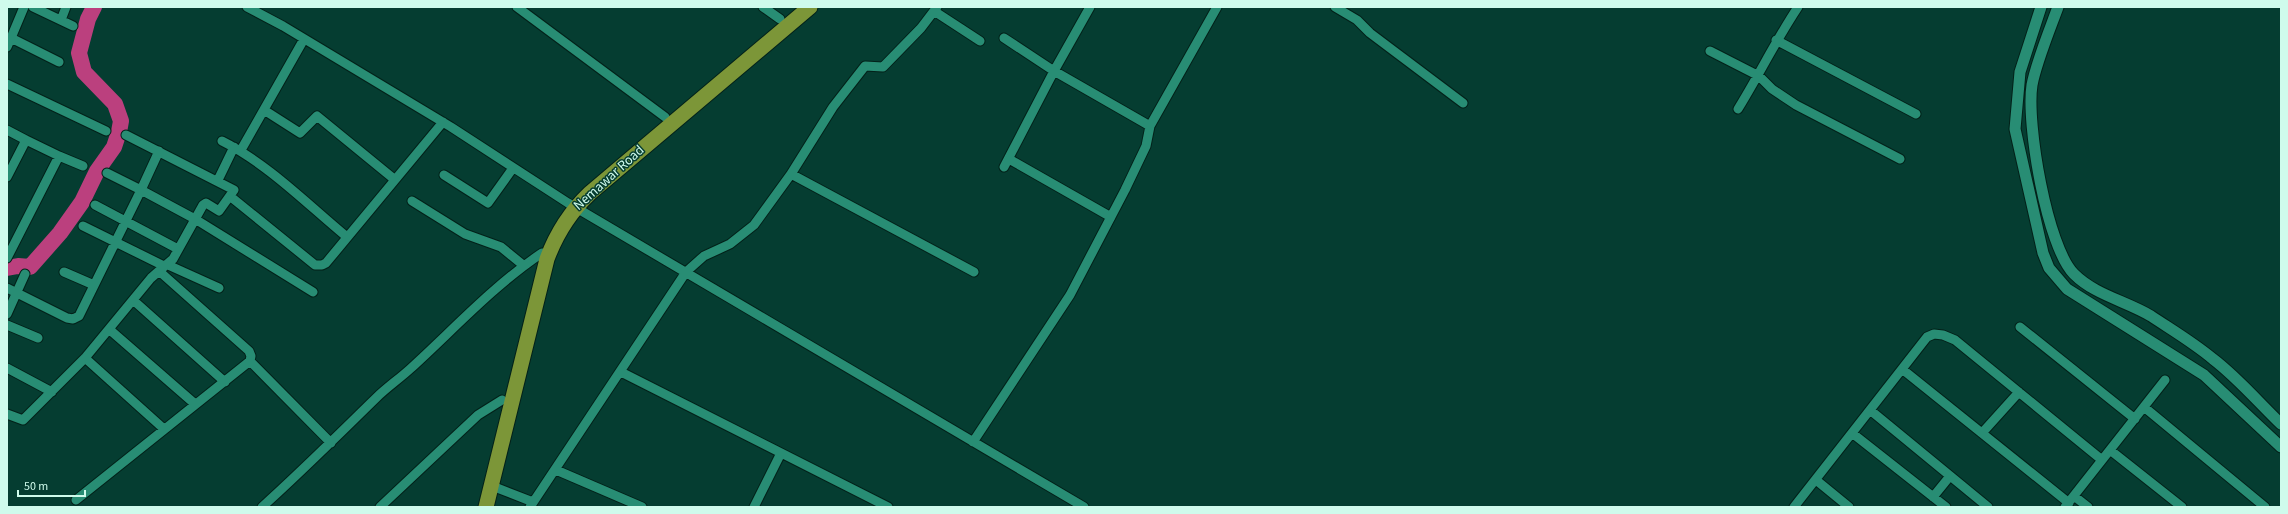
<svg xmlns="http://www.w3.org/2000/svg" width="2288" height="514" viewBox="0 0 2288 514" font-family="'Source Sans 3',sans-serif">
  <rect width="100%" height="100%" fill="#053d31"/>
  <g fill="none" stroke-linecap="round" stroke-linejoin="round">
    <!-- river -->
    <path stroke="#bb407e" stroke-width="16" d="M7 268 18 266 30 267 60 233 82 202 97 171 114 147 119 132 121 121 115 104 84 72 79 53 88 19 94 7"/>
    <!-- minor casing -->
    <g stroke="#032119" stroke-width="11">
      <path id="minor" d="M33 7 73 26
        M247 7 283 26 451 127 568 203 1084 507
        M517 7 665 117
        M763 7 780 19
        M1335 7 1357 20 1370 33 1463 103
        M934 11 980 41
        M61 20 66 7
        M11 38 24 7
        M1004 38 1054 71 1090 7
        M1776 40 1916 114
        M7 47 11 38 59 62
        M1710 51 1759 76 1772 89 1796 105 1900 159
        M7 84 106 131
        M1738 109C1759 75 1776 40 1798 7
        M264 110 300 133 317 116 394 179
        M1150 126 1217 7
        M7 130 26 140
        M126 135 234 190 219 211 206 203 203 205 173 259 159 271
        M222 141C268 164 307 204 347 237
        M241 150 304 39
        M159 151 141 190 195 219 313 292
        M59 156 83 166
        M1009 159 1111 217
        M791 174 974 272
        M444 175 488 203 513 168
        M7 177 26 140 59 156 7 258
        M218 180 234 147
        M231 197 315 265H322L326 263 443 122
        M412 201 465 234 501 247 523 265
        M95 205 178 249
        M83 226 164 266
        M168 265 219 288
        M64 272 94 285
        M7 288 67 318 73 319 79 316 141 190 107 173
        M133 300 225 382
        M7 314 25 274
        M7 325 38 338
        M2020 327 2135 419
        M110 330 195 404
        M85 358 164 429
        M250 361 331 443
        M7 368 52 392
        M1902 369 2069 503
        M621 372 888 507
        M2144 407 2265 507
        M1870 410 1988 507
        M7 414 23 420 85 358 151 278 159 271 249 351 251 356 250 361 76 500
        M1852 433 1946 507
        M1982 433 2019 392
        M973 442 1070 295 1125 190 1146 146 1150 126 1054 71 1004 167
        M2110 450 2182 507
        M556 470 642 507
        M1816 480 1849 507
        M492 486 533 502
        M2074 496 2088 507
        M1933 497 1950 476
        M262 507C301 472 338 435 376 398 386 388 399 379 410 369 454 329 493 286 542 253
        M380 507 478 415 502 400
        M530 507 686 272 704 256 730 244 754 225 791 174 833 107 865 66 883 67 921 28 937 7
        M754 507 781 453
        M1794 507 1927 337 1934 334 1943 335 1955 340 2102 460
        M2065 507 2165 380"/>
    </g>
    <!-- tertiary casing -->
    <g stroke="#032119" stroke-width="13">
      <path id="tertiary" d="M2041 7 2020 72 2015 129 2043 253 2049 268 2067 289 2204 375 2281 447
        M2058 7C2050 29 2036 63 2032 85 2026 123 2047 247 2074 274 2095 295 2126 301 2151 316 2172 330 2194 343 2213 359 2238 378 2259 403 2281 424"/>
    </g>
    <!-- trunk casing -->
    <g stroke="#032119" stroke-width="17">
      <path id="trunk" d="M486 507 547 259C557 232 570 212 590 193L810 7"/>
    </g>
    <!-- minor -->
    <use href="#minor" stroke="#288d74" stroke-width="9"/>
    <!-- tertiary -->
    <use href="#tertiary" stroke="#288d74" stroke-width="11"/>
    <!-- trunk -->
    <use href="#trunk" stroke="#7c9638" stroke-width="15"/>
  </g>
  <g text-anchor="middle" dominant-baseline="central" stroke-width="3" stroke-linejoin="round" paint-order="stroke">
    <!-- street labels -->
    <g font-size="14" fill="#cffbec" stroke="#053d31">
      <text transform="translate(609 178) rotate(-42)">Nemawar Road</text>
    </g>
  </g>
  <!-- border -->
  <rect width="2288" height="514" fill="none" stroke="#cffbec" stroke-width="16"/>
  <!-- scale -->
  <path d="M18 490v6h67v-6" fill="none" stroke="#cffbec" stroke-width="2"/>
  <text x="24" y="490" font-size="12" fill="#cffbec" stroke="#053d31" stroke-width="3" paint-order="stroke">50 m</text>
</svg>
